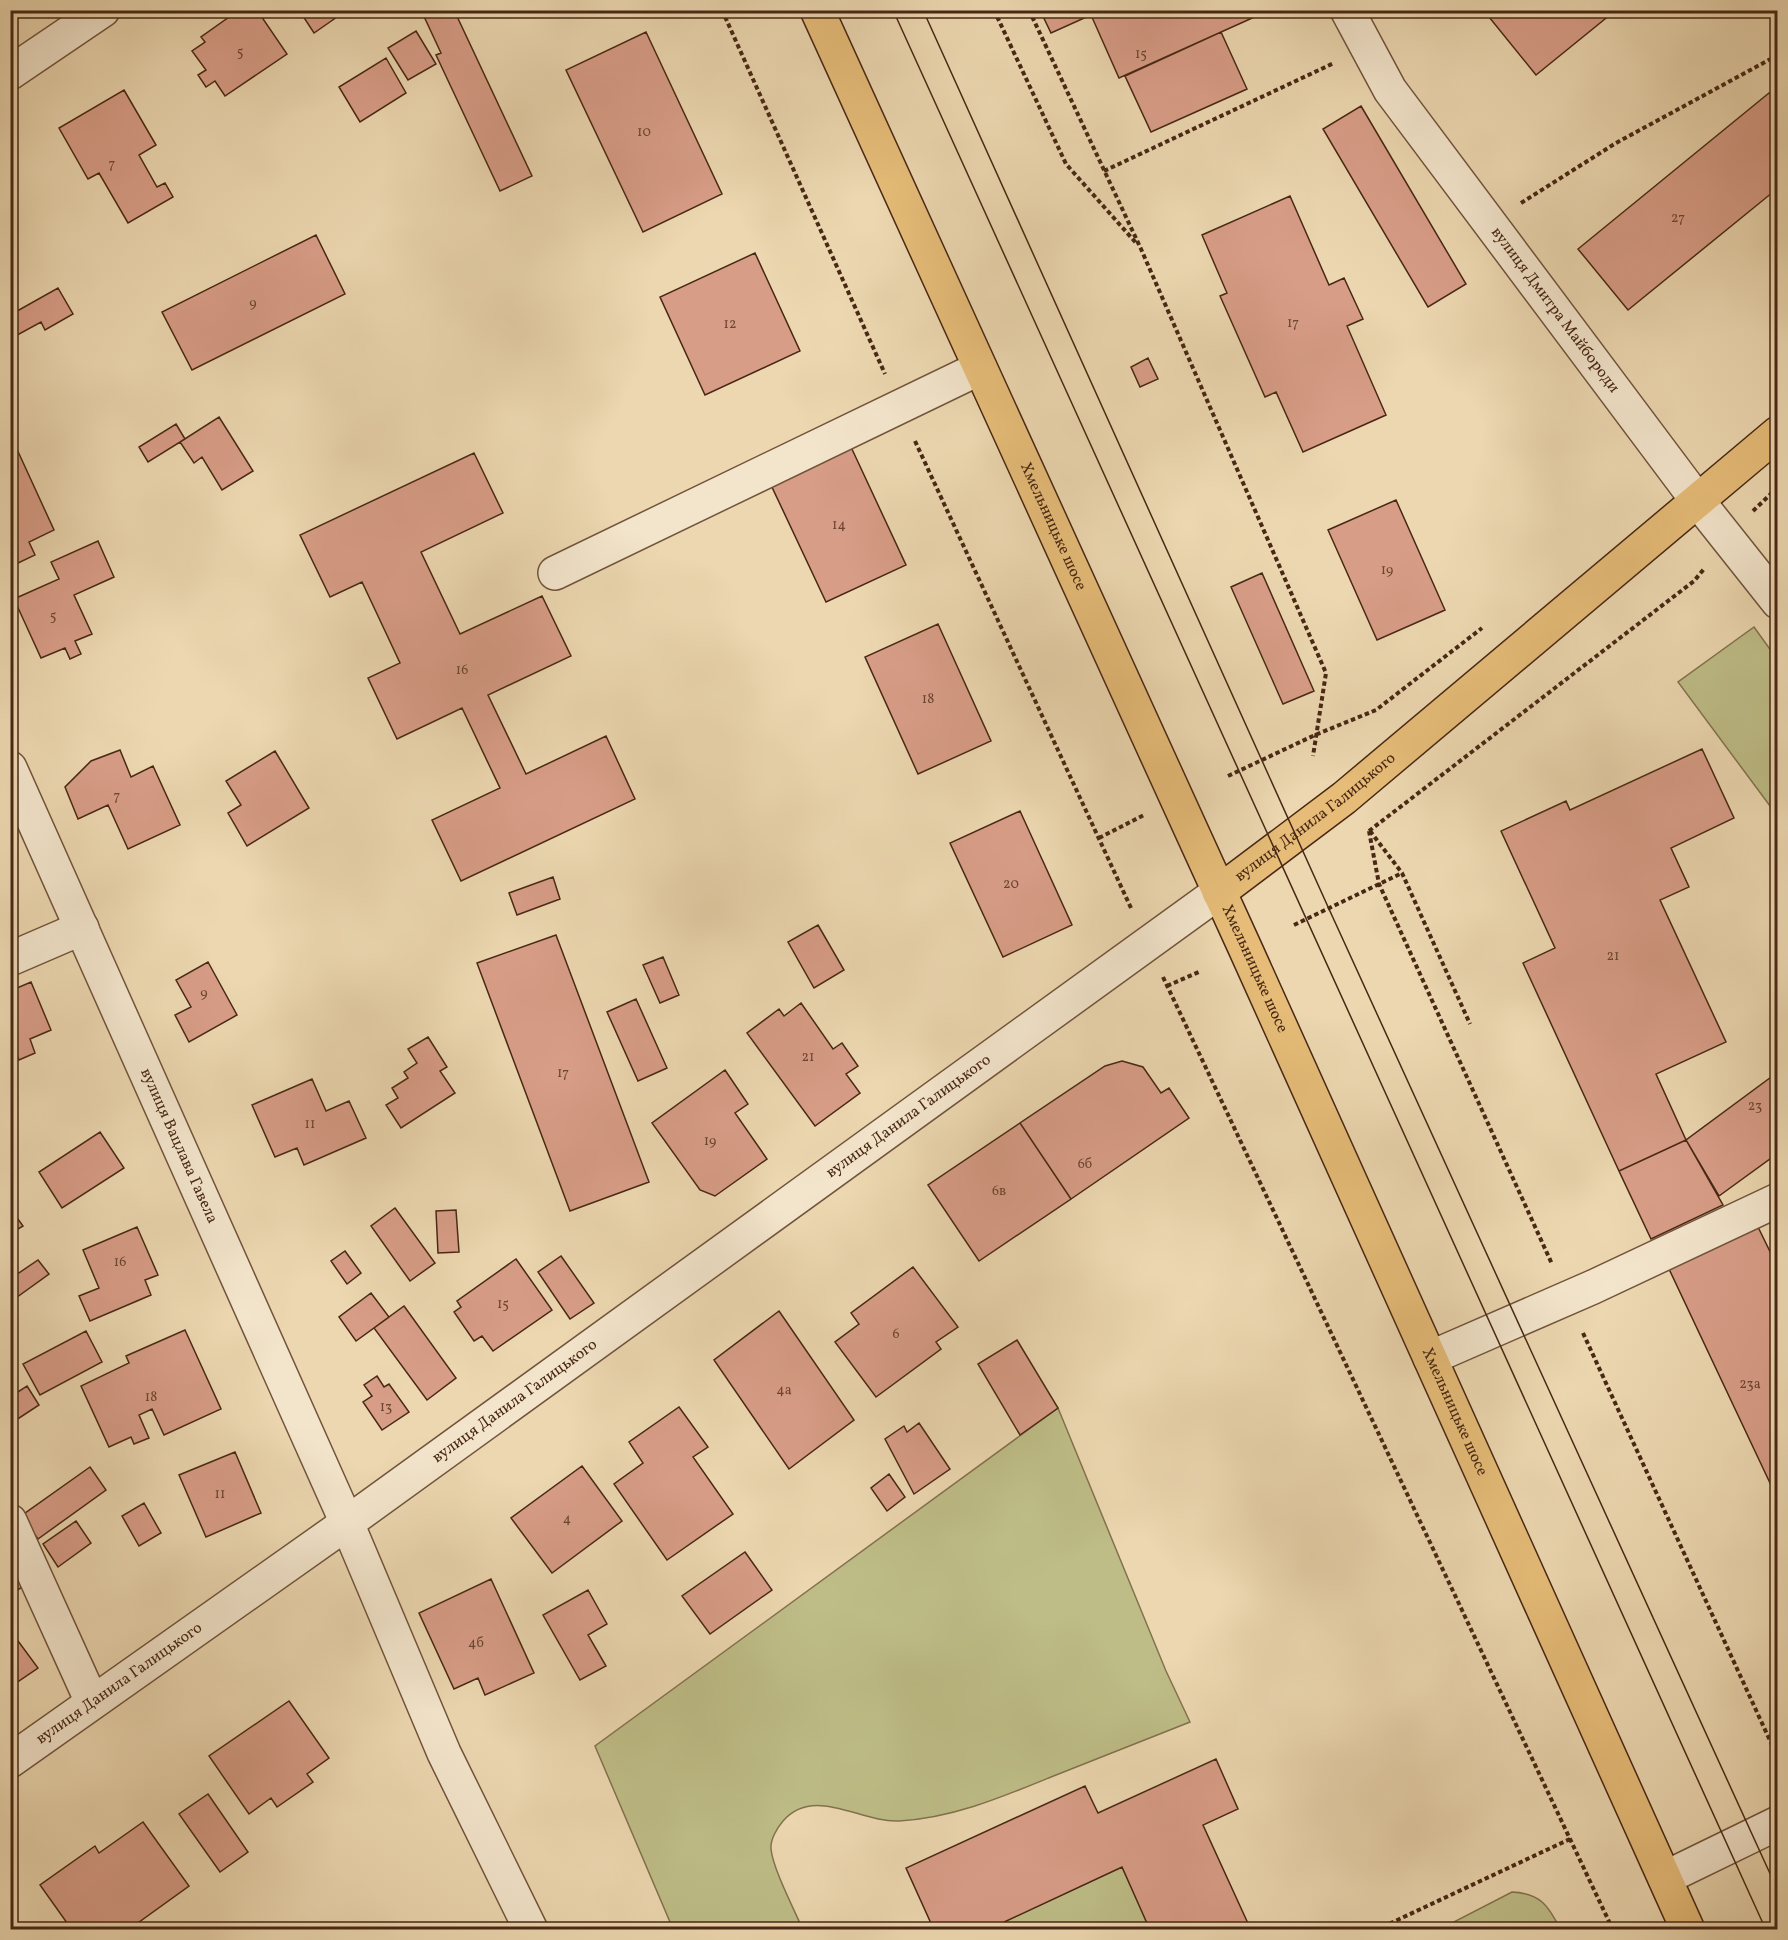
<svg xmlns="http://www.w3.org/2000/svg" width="1788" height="1940" viewBox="0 0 1788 1940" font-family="Vollkorn,serif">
  <rect width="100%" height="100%" fill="#ecd7b0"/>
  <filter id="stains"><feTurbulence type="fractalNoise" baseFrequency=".00333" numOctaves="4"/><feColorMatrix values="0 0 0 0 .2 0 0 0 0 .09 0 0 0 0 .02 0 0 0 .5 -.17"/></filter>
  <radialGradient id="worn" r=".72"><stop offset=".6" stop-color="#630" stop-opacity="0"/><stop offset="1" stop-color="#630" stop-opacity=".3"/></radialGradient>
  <!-- green -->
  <path fill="#bebd87" stroke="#83724e" stroke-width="1.5" d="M1754 627 1777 659 1776 814 1678 682Z
    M1058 1408 1166 1671 1190 1722C1144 1740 1097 1759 1051 1777 1002 1797 953 1818 899 1821 861 1823 814 1785 783 1821 777 1828 770 1840 771 1849 773 1869 794 1909 803 1930L673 1929 595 1746Z
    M1122 1867 1151 1930H987Z
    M1512 1892C1540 1893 1549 1906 1560 1929H1441L1442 1928Z"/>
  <!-- building -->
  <path fill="#d89d87" stroke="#482814" stroke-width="1.5" d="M239 10H257L287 54 225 96 215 81 206 87 198 75 206 70 192 51 205 42 201 37Z
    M299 10H347L314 33Z
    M421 10H454L532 176 500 191 436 55 441 53Z
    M1040 10H1102L1051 33Z
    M1102 10H1270L1119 78 1091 15Z
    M1487 10H1616L1536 75 1485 12Z
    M416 31 436 64 408 80 388 48Z
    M646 32 722 194 643 232 566 70Z
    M1221 32 1247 89 1151 132 1125 76Z
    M386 58 406 93 360 122 339 87Z
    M124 90 156 145 139 155 157 187 165 183 173 197 128 223 99 173 88 179 59 128Z
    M1769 93 1778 103V188L1628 310 1578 249Z
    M1361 106 1466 284 1428 307 1323 129Z
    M1290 196 1329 285 1344 278 1363 319 1347 326 1386 415 1303 452 1276 392 1265 397 1220 296 1227 293 1202 235Z
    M316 235 345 294 192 370 162 312Z
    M755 253 800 351 705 395 660 297Z
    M58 288 73 314 45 330 41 322 10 339V315Z
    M1148 358 1158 379 1140 387 1131 367Z
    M219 417 253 471 222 490 202 457 194 463 180 442Z
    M176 424 185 439 148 462 139 447Z
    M10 434 54 530 29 542 35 555 16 564 10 554Z
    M851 447 906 565 826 602 771 485Z
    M474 453 503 513 421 552 460 634 542 596 571 656 488 695 526 774 606 736 635 799 461 881 432 820 500 788 462 708 397 739 368 678 400 663 362 582 330 597 300 535Z
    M1396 500 1445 610 1377 640 1328 530Z
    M98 541 114 577 74 595 92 634 75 641 81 654 70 659 65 648 41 658 14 599 59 579 51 562Z
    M1262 573 1314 691 1283 704 1231 587Z
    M938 624 991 741 918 774 865 657Z
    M1702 749 1734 818 1671 848 1689 887 1660 900 1726 1042 1656 1074 1686 1140 1619 1171 1523 963 1555 948 1501 831 1566 801 1570 810Z
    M120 750 131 777 153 766 180 825 128 849 108 805 78 819 65 787 91 761Z
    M275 751 309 808 247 846 228 813 241 805 226 781Z
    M1020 811 1072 925 1003 957 950 843Z
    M553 877 560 899 517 915 509 893Z
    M818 925 844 970 814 988 788 942Z
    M556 935 649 1182 570 1211 477 963Z
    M663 957 679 995 660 1003 643 965Z
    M208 962 237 1015 189 1042 175 1015 191 1007 176 980Z
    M31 982 51 1030 30 1039 35 1053 19 1060 16 1053 10 1056V991Z
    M636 999 667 1068 638 1081 607 1012Z
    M801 1003 833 1049 842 1043 858 1066 846 1074 860 1093 815 1126 747 1033 779 1009 784 1016Z
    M428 1037 447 1067 440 1071 455 1093 401 1128 386 1105 398 1098 392 1088 408 1078 404 1072 417 1063 408 1049Z
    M1122 1061 1143 1067 1161 1093 1169 1088 1189 1118 1071 1199 1020 1123 1105 1066Z
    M725 1070 748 1104 735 1113 767 1159 715 1196 700 1190 652 1123Z
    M1778 1072V1153L1719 1196 1686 1140Z
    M312 1079 326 1111 349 1101 366 1138 304 1165 297 1148 275 1157 252 1105Z
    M1020 1123 1071 1199 979 1261 928 1185Z
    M100 1132 124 1168 62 1208 39 1172Z
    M1686 1140 1723 1205 1651 1239 1619 1171Z
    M10 1208 23 1226 10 1234Z
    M395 1208 435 1263 410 1281 371 1226Z
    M456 1210 459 1252 438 1253 436 1211Z
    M137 1227 158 1275 145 1280 151 1295 90 1321 79 1296 99 1288 83 1250Z
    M1758 1227 1778 1268V1500L1669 1269Z
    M345 1251 361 1273 347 1284 331 1261Z
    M561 1256 594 1303 570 1319 538 1272Z
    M516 1259 552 1310 493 1351 482 1336 474 1341 454 1312 461 1307 457 1301Z
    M38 1260 49 1274 13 1300 10 1296V1279Z
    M913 1267 958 1327 936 1342 941 1349 876 1397 835 1342 859 1324 851 1313Z
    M371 1293 389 1317 356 1341 339 1317Z
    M404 1306 456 1378 427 1400 374 1328Z
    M779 1311 854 1420 789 1469 714 1360Z
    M185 1330 221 1409 164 1435 152 1409 139 1415 149 1438 134 1444 131 1437 109 1447 81 1386 129 1363 126 1356Z
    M86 1331 102 1362 40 1395 23 1364Z
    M1017 1340 1058 1408 1020 1435 978 1364Z
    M377 1376 384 1387 389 1384 409 1412 382 1430 363 1402 372 1396 364 1385Z
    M27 1386 39 1405 10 1424V1397Z
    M679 1407 708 1447 693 1457 733 1514 667 1560 614 1484 643 1463 629 1442Z
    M919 1423 950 1469 914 1494 885 1439 904 1426 907 1432Z
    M235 1452 261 1513 206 1537 179 1475Z
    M582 1466 622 1521 552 1573 511 1518Z
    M90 1467 106 1490 38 1539 21 1516Z
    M889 1474 905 1497 887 1511 871 1488Z
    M144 1503 161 1533 139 1546 122 1516Z
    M76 1521 91 1543 58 1567 43 1544Z
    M745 1552 772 1590 710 1634 682 1596Z
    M10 1559 28 1583 10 1595Z
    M491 1579 534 1673 485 1695 478 1678 454 1689 419 1613Z
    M588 1590 607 1624 588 1635 606 1666 580 1680 543 1615Z
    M10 1630 38 1668 10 1687Z
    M289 1701 329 1758 307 1774 313 1782 277 1807 271 1798 249 1814 209 1756Z
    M1216 1759 1238 1809 1203 1825 1251 1930H1150L1122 1867 987 1930H934L906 1868 1085 1786 1098 1813Z
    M208 1794 248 1852 220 1872 179 1814Z
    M143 1822 189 1886 128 1930H72L40 1885 95 1846 99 1853Z"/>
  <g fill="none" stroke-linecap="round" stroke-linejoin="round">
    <!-- minor casing -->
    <g stroke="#71543b" stroke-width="36">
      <g id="minor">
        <path id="s1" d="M1347 10 1390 90 1697 500 1778 602"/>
        <path d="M10 73 103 10"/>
        <path d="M555 573 980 368"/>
        <path id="s2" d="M10 768 347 1523 444 1753 531 1930"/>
        <path d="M10 959 82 928"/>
        <path d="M1430 1358 1593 1287 1778 1200"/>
        <path d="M10 1521 92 1702"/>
        <path id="s3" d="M10 1761 347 1523 1219 892"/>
        <path d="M1665 1878 1778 1823"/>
      </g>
    </g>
    <!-- major casing -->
    <g stroke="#482814" stroke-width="36">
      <g id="major">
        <path id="s4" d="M817 10 1245 948 1688 1930"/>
        <path id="s5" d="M1219 892 1344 798 1778 433"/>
      </g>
    </g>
    <!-- path -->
    <path stroke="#482814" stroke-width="4" stroke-dasharray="4.5 3" stroke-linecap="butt" d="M722 10 885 374
      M994 10 1066 164 1137 244
      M1029 10 1141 249 1326 673 1313 756
      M1104 171 1334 63
      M1521 203 1616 143 1778 55
      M915 441 1131 908
      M1753 511 1778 487
      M1228 776 1315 735 1376 710 1482 628
      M1369 831 1379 884 1552 1264
      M1369 831 1694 581 1704 569
      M1370 831 1402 873 1470 1024
      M1099 838 1144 815
      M1294 925 1402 873
      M1163 977 1613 1930
      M1167 986 1201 971
      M1583 1333 1778 1758
      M1376 1930 1570 1839"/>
    <!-- minor -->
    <use href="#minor" stroke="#f3e5cc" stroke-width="33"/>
    <!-- major -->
    <use href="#major" stroke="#e6bc78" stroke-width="33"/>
    <!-- tram -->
    <path stroke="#482814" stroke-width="1.5" d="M893 10 1766 1930
      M923 10 1329 909 1778 1891"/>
  </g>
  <g text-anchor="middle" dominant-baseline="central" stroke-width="5" stroke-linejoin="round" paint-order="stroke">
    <!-- number labels -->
    <g font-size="14" fill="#6c4531">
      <text x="240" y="52">5</text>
      <text x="1141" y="54">15</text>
      <text x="644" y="132">10</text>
      <text x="112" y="164">7</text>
      <text x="1678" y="218">27</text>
      <text x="253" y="303">9</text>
      <text x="1293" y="323">17</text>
      <text x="730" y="324">12</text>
      <text x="839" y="525">14</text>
      <text x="1387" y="570">19</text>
      <text x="53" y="616">5</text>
      <text x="462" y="670">16</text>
      <text x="928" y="699">18</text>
      <text x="117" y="796">7</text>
      <text x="1011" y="884">20</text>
      <text x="1613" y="956">21</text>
      <text x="204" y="993">9</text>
      <text x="808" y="1057">21</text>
      <text x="563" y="1073">17</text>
      <text x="1755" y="1106">23</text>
      <text x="310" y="1124">11</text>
      <text x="710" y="1141">19</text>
      <text x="1085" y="1164">6б</text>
      <text x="999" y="1191">6в</text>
      <text x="120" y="1262">16</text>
      <text x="503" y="1304">15</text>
      <text x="896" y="1334">6</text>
      <text x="1750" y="1384">23а</text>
      <text x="784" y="1390">4а</text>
      <text x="151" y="1397">18</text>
      <text x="386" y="1407">13</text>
      <text x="220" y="1494">11</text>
      <text x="567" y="1519">4</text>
      <text x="476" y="1643">4б</text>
    </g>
    <!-- street labels -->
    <g font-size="16" fill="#482814" stroke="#f3e5cc">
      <text stroke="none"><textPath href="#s1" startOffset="366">вулиця Дмитра Майбороди</textPath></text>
      <text stroke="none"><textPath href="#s4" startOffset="568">Хмельницьке шосе</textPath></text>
      <text stroke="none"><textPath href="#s5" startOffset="122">вулиця Данила Галицького</textPath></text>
      <text stroke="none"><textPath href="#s4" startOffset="1054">Хмельницьке шосе</textPath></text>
      <text stroke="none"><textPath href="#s3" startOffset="1106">вулиця Данила Галицького</textPath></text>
      <text stroke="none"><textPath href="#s2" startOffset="414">вулиця Вацлава Гавела</textPath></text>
      <text stroke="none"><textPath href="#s3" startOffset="620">вулиця Данила Галицького</textPath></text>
      <text stroke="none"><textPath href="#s4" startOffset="1540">Хмельницьке шосе</textPath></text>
      <text stroke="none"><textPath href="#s3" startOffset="134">вулиця Данила Галицького</textPath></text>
    </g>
  </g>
  <!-- margin -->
  <rect width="1788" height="1940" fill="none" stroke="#ecd7b0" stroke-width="36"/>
  <rect x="12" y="12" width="1764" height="1916" fill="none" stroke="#482814" stroke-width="3"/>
  <rect x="18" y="18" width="1752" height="1904" fill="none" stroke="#482814" stroke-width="1.5"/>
  <rect width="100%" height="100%" filter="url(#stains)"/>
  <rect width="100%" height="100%" fill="url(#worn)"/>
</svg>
